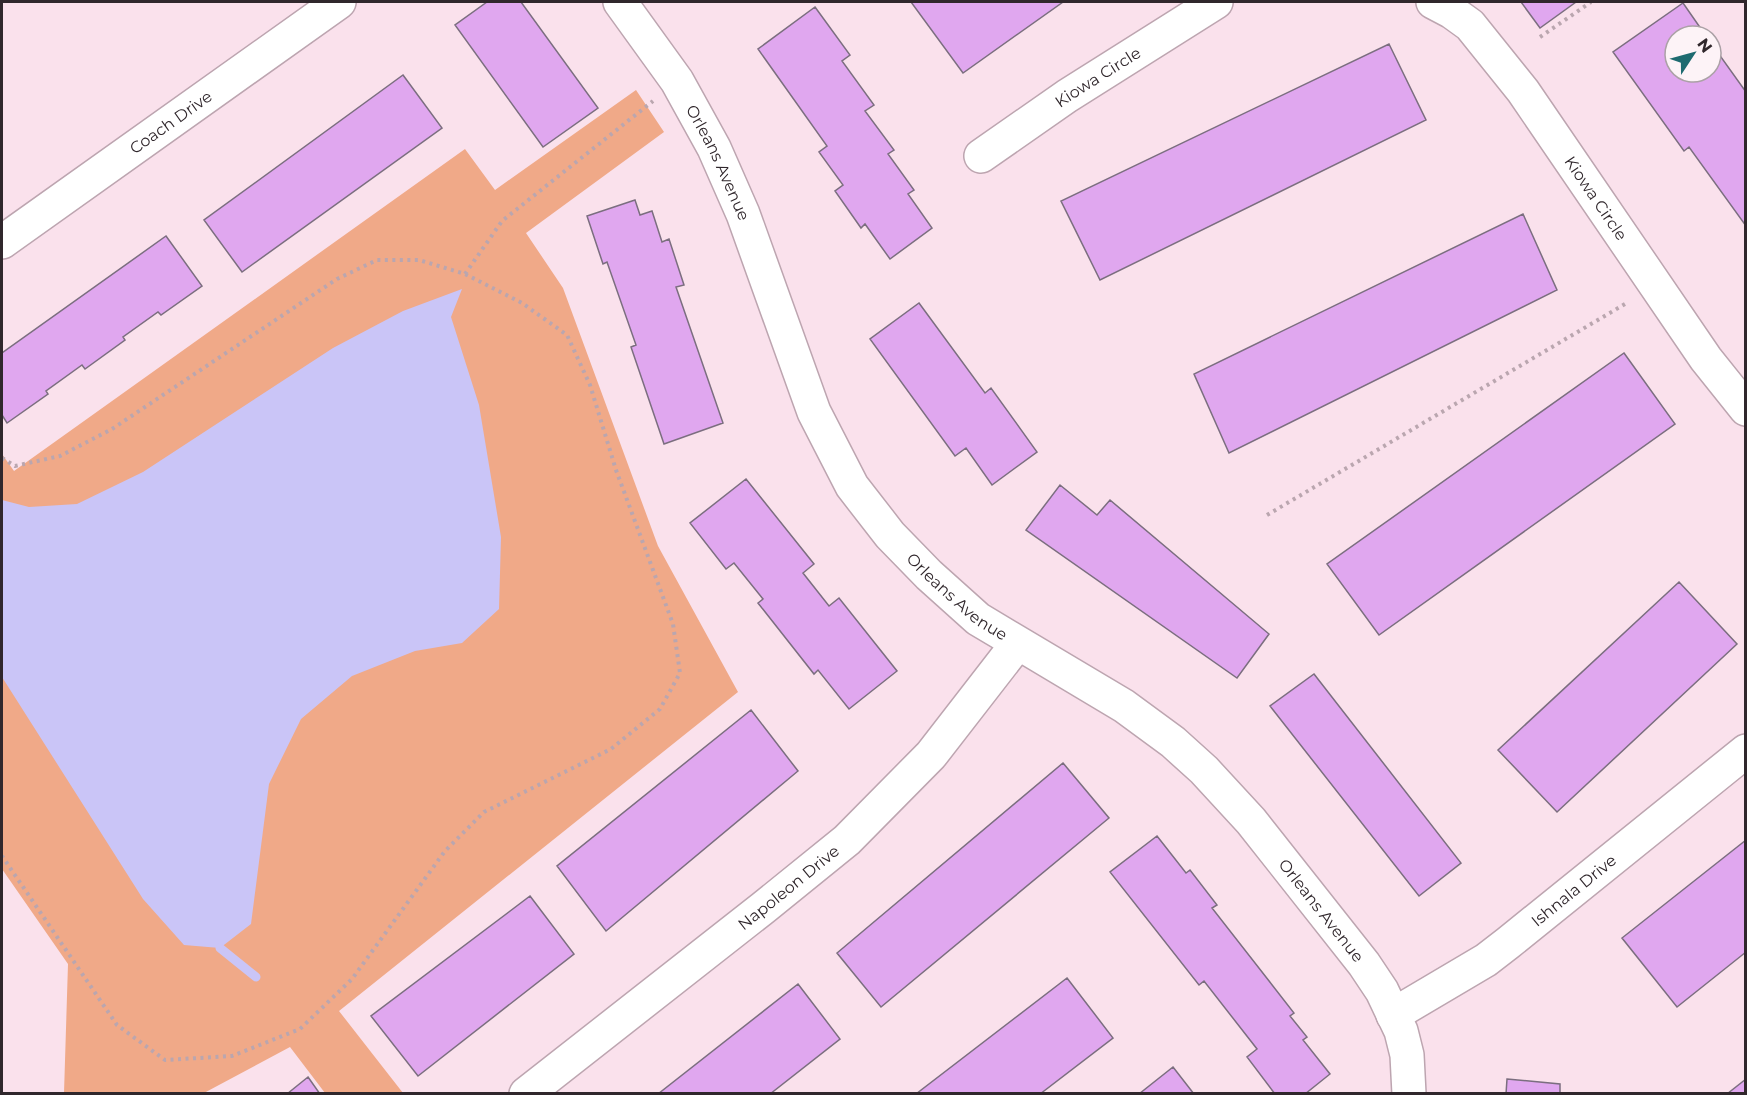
<svg xmlns="http://www.w3.org/2000/svg" width="1747" height="1095" viewBox="0 0 1747 1095" font-family="Montserrat,sans-serif">
  <rect width="100%" height="100%" fill="#fae1ec"/>
  <!-- green -->
  <path fill="#f0a988" d="M636 90 664 132 526 233 563 288 658 546 738 692 339 1011 403 1093H325L290 1047 204 1093H64L68 964 2 869V454L14 471 465 149 495 190Z"/>
  <!-- water -->
  <path fill="#cac5f7" d="M462 289 451 317 479 405 501 537 499 609 462 643 415 651 352 676 301 719 269 784 251 924 220 948 184 945 143 899 2 677V500L29 507 77 504 143 472 333 348 403 311Z"/>
  <g fill="none" stroke-linecap="round" stroke-linejoin="round">
    <!-- stream -->
    <path stroke="#cac5f7" stroke-width="9" d="M220 948 256 977"/>
  </g>
  <!-- building -->
  <path fill="#e0a7ef" stroke="#7b6e7f" stroke-width="1.5" d="M487 2H521L598 108 543 147 455 25Z
    M911 2H1063L963 73Z
    M1521 2H1576L1540 28Z
    M1683 3 1706 36H1675V72H1711V43L1746 92V226L1689 147 1684 151 1613 52Z
    M815 7 850 55 842 61 874 105 865 111 894 150 888 154 914 190 908 194 932 228 890 259 865 224 861 228 835 191 843 185 819 152 827 146 758 49Z
    M1389 44 1426 120 1100 280 1061 201Z
    M403 75 442 128 242 272 204 220Z
    M635 200 640 215 652 211 662 242 669 239 684 285 676 287 723 423 664 444 631 347 636 345 607 262 603 264 587 216Z
    M1523 214 1557 290 1229 453 1194 374Z
    M166 236 202 286 161 315 158 312 123 337 125 340 85 369 82 365 46 391 48 394 7 423 2 415V353Z
    M919 303 985 393 991 388 1037 452 992 485 966 448 955 456 870 339Z
    M1624 353 1675 424 1379 635 1327 564Z
    M746 479 814 564 803 573 829 606 839 598 897 671 849 709 818 670 814 674 758 603 763 599 734 563 726 569 690 523Z
    M1060 485 1097 515 1110 500 1269 634 1237 678 1026 530Z
    M1679 582 1737 644 1557 812 1498 750Z
    M1314 674 1461 863 1419 896 1270 706Z
    M751 710 798 771 606 931 557 866Z
    M1063 763 1109 818 881 1007 837 953Z
    M1157 836 1186 873 1190 870 1217 905 1212 908 1294 1013 1290 1016 1307 1037 1303 1040 1330 1074 1305 1094H1275L1247 1057 1257 1049 1204 981 1199 985 1110 872Z
    M1746 840V952L1677 1007 1622 938Z
    M530 896 574 954 418 1076 371 1016Z
    M1067 978 1113 1038 1040 1094H916Z
    M798 984 840 1039 770 1094H658Z
    M1173 1067 1194 1094H1139Z
    M308 1077 320 1094H287Z
    M1507 1079 1560 1084V1094H1506Z
    M1746 1079V1094H1727Z"/>
  <g fill="none" stroke-linecap="round" stroke-linejoin="round">
    <!-- minor casing -->
    <g stroke="#bda5b0" stroke-width="36">
      <g id="minor">
        <path id="s1" d="M620 2 677 81 714 148 743 214 814 412 852 486 890 535 929 575 978 619 1124 706 1173 742 1204 770 1251 821 1364 964 1382 991 1401 1031 1407 1055 1409 1094"/>
        <path id="s2" d="M1433 2 1452 12 1470 25 1523 91 1706 359 1746 409"/>
        <path id="s3" d="M981 156 1067 96 1216 2"/>
        <path id="s4" d="M2 242 339 2"/>
        <path id="s5" d="M1393 1015 1486 960 1508 943 1746 751"/>
        <path id="s6" d="M526 1094 763 908 847 840 931 755 1017 644"/>
      </g>
    </g>
    <!-- path -->
    <path stroke="#baa6af" stroke-width="4" stroke-dasharray="3 4.5" stroke-linecap="butt" d="M1540 37 1591 2
      M465 274 502 221 653 101
      M2 458 15 466 60 456 112 429 337 279 377 260H419L465 274 522 303 567 335 590 385 616 470 673 624 680 673 660 709 611 749 484 812 445 851 352 979 300 1029 232 1056 165 1060 117 1025 2 856
      M1267 515 1625 304"/>
    <!-- minor -->
    <use href="#minor" stroke="#fff" stroke-width="33"/>
  </g>
  <g text-anchor="middle" dominant-baseline="central" stroke-width="4.5" stroke-linejoin="round" paint-order="stroke">
    <!-- street labels -->
    <g font-size="16" fill="#30272c" stroke="#fdf3f7">
      <text stroke="none"><textPath href="#s3" startOffset="141">Kiowa Circle</textPath></text>
      <text stroke="none"><textPath href="#s4" startOffset="207">Coach Drive</textPath></text>
      <text stroke="none"><textPath href="#s1" startOffset="189">Orleans Avenue</textPath></text>
      <text stroke="none"><textPath href="#s2" startOffset="258">Kiowa Circle</textPath></text>
      <text stroke="none"><textPath href="#s1" startOffset="693">Orleans Avenue</textPath></text>
      <text stroke="none"><textPath href="#s6" startOffset="334">Napoleon Drive</textPath></text>
      <text stroke="none"><textPath href="#s5" startOffset="220">Ishnala Drive</textPath></text>
      <text stroke="none"><textPath href="#s1" startOffset="1179">Orleans Avenue</textPath></text>
    </g>
  </g>
  <!-- border -->
  <rect width="1747" height="1095" fill="none" stroke="#30272c" stroke-width="6"/>
  <!-- north arrow -->
  <g transform="translate(1693 54) rotate(54)"><circle r="28" fill="#fdf3f7" stroke="#aba1a6" stroke-width="1.5"/>
  <path d="M0-4.5L10 22L0 15L-10 22Z" fill="#1e6a70"/>
  <text y="-9" font-size="16" font-weight="bold" text-anchor="middle" fill="#30272c">N</text>
  </g>
</svg>
